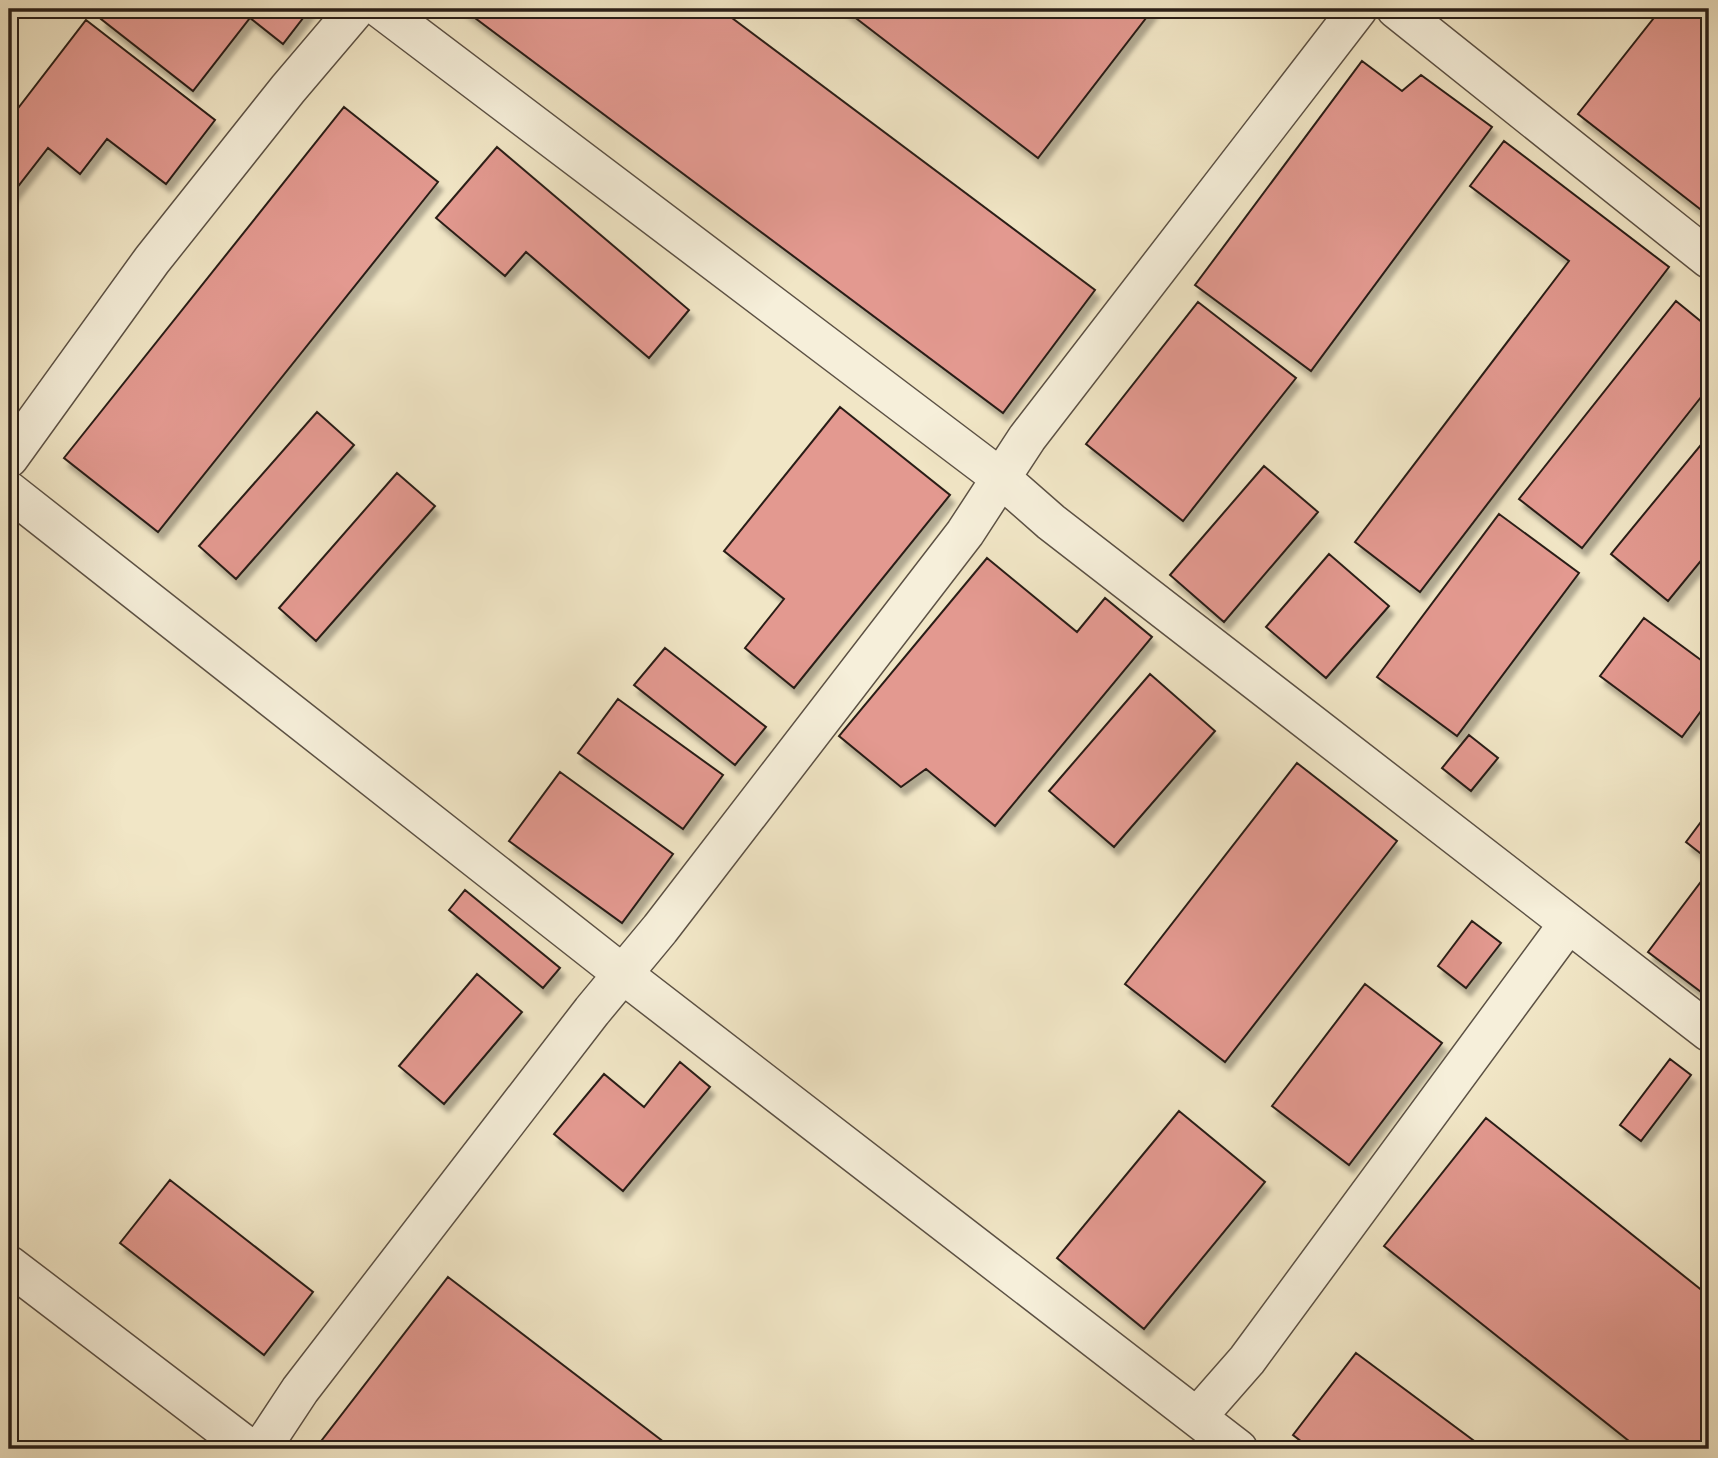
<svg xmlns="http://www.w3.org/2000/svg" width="1718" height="1458" viewBox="0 0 1718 1458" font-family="'IM FELL English',serif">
  <defs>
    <filter id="shadow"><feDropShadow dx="4.5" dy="8" stdDeviation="2" flood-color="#0004"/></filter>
  </defs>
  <rect width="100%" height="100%" fill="#f1e6c6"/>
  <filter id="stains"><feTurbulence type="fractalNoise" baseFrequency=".00286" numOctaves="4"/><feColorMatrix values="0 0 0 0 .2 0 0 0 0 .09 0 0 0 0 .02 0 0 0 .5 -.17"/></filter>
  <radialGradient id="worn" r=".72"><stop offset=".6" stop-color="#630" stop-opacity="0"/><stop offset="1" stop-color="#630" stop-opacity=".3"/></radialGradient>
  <!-- building -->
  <path fill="#e39990" stroke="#2a1f18" stroke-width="2" filter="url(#shadow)" d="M109 9H310L283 44 250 18 193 91 101 19Z
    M463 9H720L1095 290 1003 413Z
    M844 9H1153L1038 158Z
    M1661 9H1709V216L1578 114Z
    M86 20 215 120 166 184 107 139 80 174 48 148 9 198V120Z
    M1362 61 1402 91 1421 75 1492 127 1311 371 1195 285Z
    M344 107 438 182 158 532 64 458Z
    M1504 141 1669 267 1420 592 1355 542 1569 261 1470 186Z
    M497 147 689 310 649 358 526 252 505 276 436 218Z
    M1676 301 1709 328V387L1582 548 1519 499Z
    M1198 302 1296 378 1183 521 1086 444Z
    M840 407 950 495 794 688 745 648 784 599 724 551Z
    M317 412 354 445 236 579 199 546Z
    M1709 435V551L1668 601 1611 554Z
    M1264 466 1318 512 1224 622 1170 575Z
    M397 473 435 506 316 641 279 608Z
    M1499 514 1579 573 1457 736 1377 677Z
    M1329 554 1389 606 1326 678 1266 627Z
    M987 558 1077 632 1105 598 1152 637 995 826 926 769 901 787 839 736Z
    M1644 618 1709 666V700L1682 737 1600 676Z
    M665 648 766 727 735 765 634 685Z
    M1150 674 1215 731 1114 847 1049 791Z
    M618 699 723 775 683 829 578 753Z
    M1469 735 1498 758 1471 791 1442 768Z
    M1297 763 1397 841 1225 1062 1125 984Z
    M560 772 673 854 622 923 509 841Z
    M1709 811V860L1686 842Z
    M1709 871V998L1648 952Z
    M465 890 560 968 543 988 449 910Z
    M1472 921 1501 943 1466 988 1438 966Z
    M477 974 522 1012 444 1104 399 1066Z
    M1365 984 1442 1043 1349 1165 1272 1106Z
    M1670 1059 1691 1075 1641 1141 1620 1125Z
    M680 1062 710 1087 623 1191 554 1134 604 1074 644 1107Z
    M1179 1111 1265 1182 1144 1329 1057 1258Z
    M1486 1118 1709 1296V1449H1639L1384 1246Z
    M170 1180 313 1292 264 1355 120 1243Z
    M448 1277 673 1449H315Z
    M1356 1353 1485 1449H1311L1293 1435Z"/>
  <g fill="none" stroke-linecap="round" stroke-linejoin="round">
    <!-- street casing -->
    <g stroke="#5c5144" stroke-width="41">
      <path id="street" d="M381 9 1002 479 1051 522 1709 1032
        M1396 9 1709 259
        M9 458 152 260 288 89 356 9
        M9 491 624 975 1238 1449
        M9 1265 250 1449
        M1197 1417 1247 1360 1568 924
        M261 1449 300 1390 592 1011 660 929 965 533 1027 438 1358 9"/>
    </g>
    <!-- street -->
    <use href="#street" stroke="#f6efda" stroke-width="38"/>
  </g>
  <!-- margin -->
  <rect width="1718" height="1458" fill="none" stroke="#f1e6c6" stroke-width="35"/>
  <rect x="10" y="10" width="1697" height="1437" fill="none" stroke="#2a1f18" stroke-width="3.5"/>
  <rect x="18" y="18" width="1683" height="1423" fill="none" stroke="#2a1f18" stroke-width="2"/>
  <rect width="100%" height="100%" filter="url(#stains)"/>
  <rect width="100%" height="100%" fill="url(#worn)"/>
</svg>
